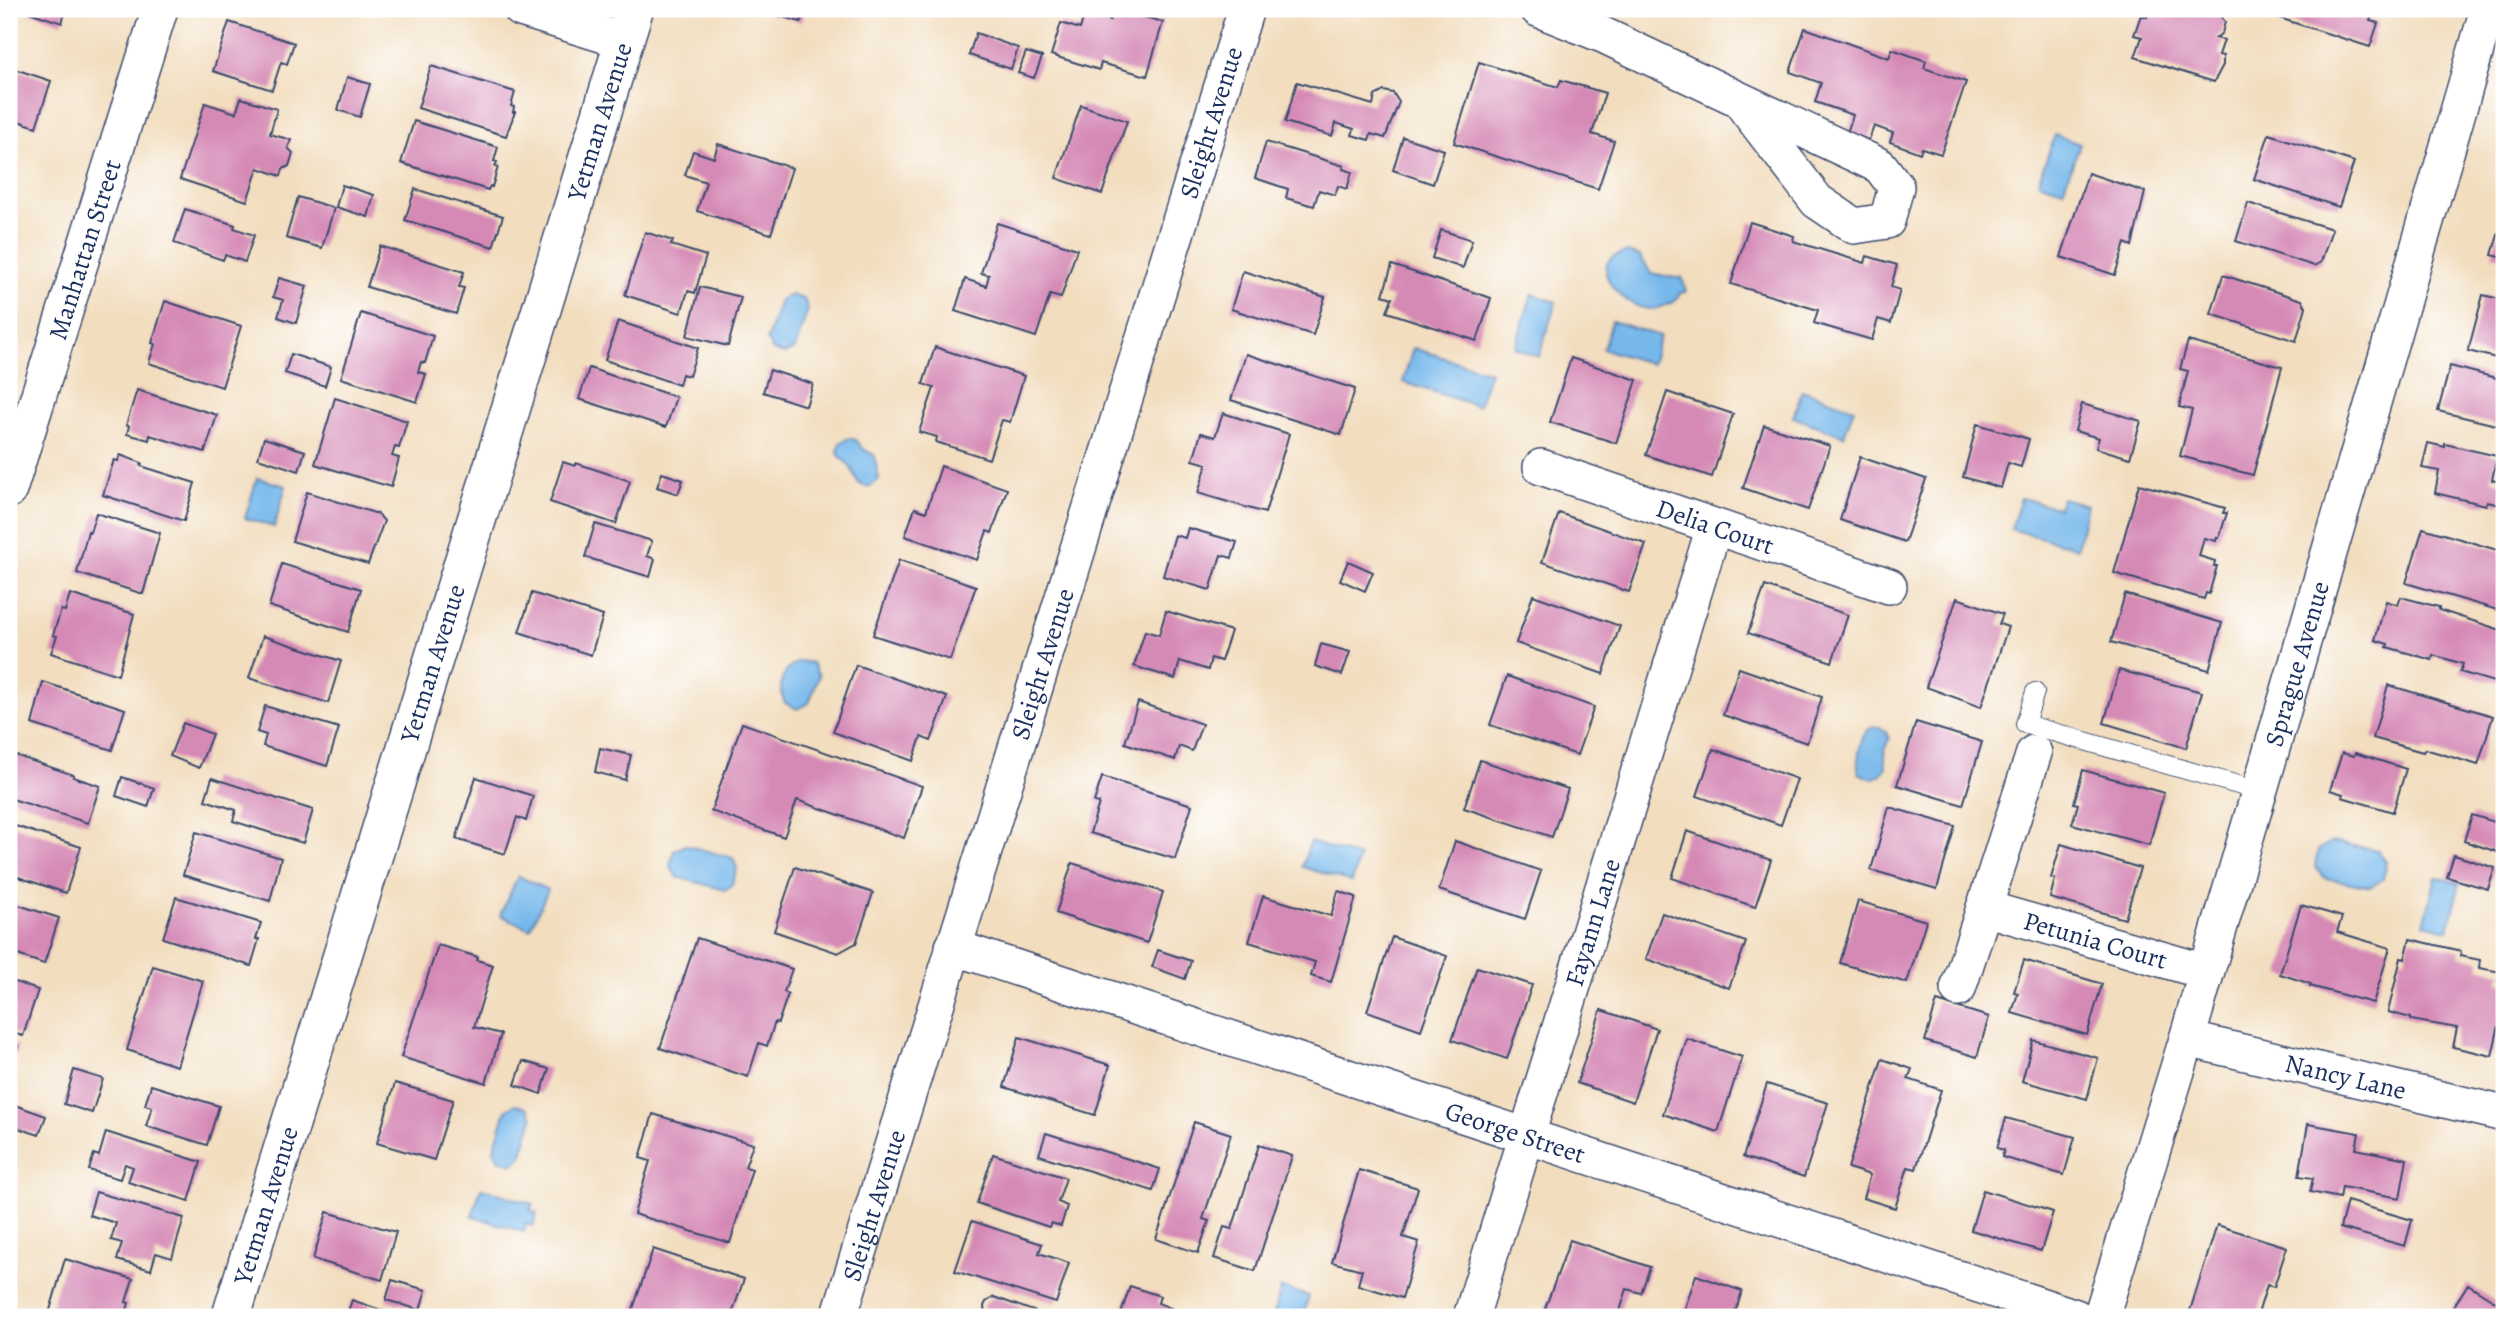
<svg xmlns="http://www.w3.org/2000/svg" width="2513" height="1326" viewBox="0 0 2513 1326" font-family="Alegreya,serif">
  <rect width="100%" height="100%" fill="#fff"/>
  <filter id="ink" filterUnits="userSpaceOnUse"><feTurbulence type="fractalNoise" baseFrequency=".0143" numOctaves="2"/><feDisplacementMap in="SourceGraphic" scale="14" xChannelSelector="R" yChannelSelector="G"/><feConvolveMatrix kernelMatrix="1 2 1 2 8 2 1 2 1" color-interpolation-filters="sRGB"/></filter>
  <filter id="wash" filterUnits="userSpaceOnUse"><feTurbulence type="fractalNoise" baseFrequency=".00686" numOctaves="4" result="noise"/><feDisplacementMap in="SourceGraphic" scale="28" xChannelSelector="R" yChannelSelector="G"/><feGaussianBlur stdDeviation="1.57" result="paint"/><feColorMatrix in="noise" values="0 0 0 0 0 0 0 0 0 0 0 0 0 0 0 0 0 1.4 0 .05"/><feComposite in="paint" operator="in"/></filter>
  <g filter="url(#wash)">
    <rect width="100%" height="100%" fill="#f2ddbe"/>
    <!-- water -->
    <path fill="#76b8eb" stroke="#4874a4" stroke-width="2" d="M2055 135 2080 144 2063 190 2038 182Z
      M1627 252 1640 256 1651 273 1675 278 1682 277 1686 292 1680 293C1676 302 1672 303 1663 306 1660 307 1657 309 1653 309 1624 311 1579 261 1627 252Z
      M1532 294 1556 302 1539 357 1515 348Z
      M790 295 804 299 808 309 795 349 784 354 772 350 767 340 780 300Z
      M1612 321 1660 336 1652 364 1603 349Z
      M1413 348 1490 372 1478 406 1403 382Z
      M1802 390 1854 408 1844 436 1793 417Z
      M849 438 856 440 863 449 874 455 879 479 871 486C856 488 857 478 851 468 847 462 842 459 838 454L840 443Z
      M257 478 286 486 274 527 245 518Z
      M2021 498 2059 508 2062 498 2087 505 2077 548 2011 529Z
      M799 661 812 663 819 675 809 703 797 709 785 703C776 684 782 671 799 661Z
      M1880 727 1886 732 1889 739 1884 750 1886 768 1880 775 1872 779 1859 773C1856 764 1860 735 1869 729 1872 727 1876 727 1880 727Z
      M1310 842 1359 857 1352 882 1302 867Z
      M2331 842 2378 850 2386 862 2383 879 2371 887 2325 878 2315 867 2318 850Z
      M685 845 733 858 737 868 732 885 725 890 677 877 670 866 674 851Z
      M518 876 548 890 530 929 500 915Z
      M2436 877 2460 883 2448 930 2424 924Z
      M515 1104 528 1108 533 1118 521 1157 513 1164 498 1159 494 1149 506 1110Z
      M481 1188 533 1204 530 1210 537 1213 533 1226 526 1224 524 1232 472 1216Z
      M1281 1288 1309 1296 1303 1317H1273Z"/>
    <g id="blocks">
      <!-- building -->
      <path fill="#d58ab6" d="M20 9H66L62 23Z
        M754 9H804L801 22Z
        M1114 9 1163 22 1147 76 1101 63 1099 70 1096 69 1051 55 1061 23 1080 29 1085 12 1110 20Z
        M2147 9H2202L2220 15 2225 22 2222 33 2216 38 2224 40 2219 55 2223 56V65L2214 82 2135 57 2142 37 2134 35 2141 15 2147 17Z
        M2276 9H2374L2370 21 2378 23 2370 47 2273 16Z
        M229 22 294 43 287 64 281 62 272 90 213 71Z
        M1805 28 1889 58 1892 49 1926 61 1924 68 1966 82 1941 154 1922 148 1920 153 1890 142 1893 133 1874 126 1869 140 1847 133 1853 115 1815 102 1821 83 1790 72Z
        M976 33 1018 48 1011 69 969 55Z
        M1026 52 1042 57 1034 78 1018 73Z
        M1479 62 1558 87 1561 80 1605 93 1592 134 1614 141 1598 189 1454 143Z
        M431 66 515 92 511 106 514 107 513 112H515L506 136 418 108Z
        M9 67 51 81 36 127 9 118Z
        M347 77 370 84 360 117 338 110Z
        M1297 82 1373 105 1375 96 1384 91 1393 93 1399 102 1385 138 1371 134 1369 140 1352 135 1354 129 1336 123 1332 136 1285 122Z
        M241 98 277 109 270 134 291 140 288 148 293 153 289 166 283 169 281 176 258 168 247 201 180 179 205 103 236 113Z
        M1081 105 1127 121 1102 194 1056 178Z
        M414 121 498 147 494 161 497 162 495 167H498L492 187 490 186 488 190 401 163Z
        M2269 134 2354 162 2339 207 2254 179Z
        M1403 137 1444 150 1433 184 1393 170Z
        M1266 142 1344 166 1343 169 1352 172 1347 189 1338 186 1335 195 1319 190 1314 206 1286 198 1288 189 1255 178Z
        M718 144 792 168 771 234 697 211 706 182 685 175 693 151 714 158Z
        M2088 173 2145 192 2132 246 2125 243 2115 275 2061 257Z
        M342 185 374 195 368 217 336 207Z
        M415 189 503 216 493 247 405 220Z
        M298 197 334 208 322 248 286 238Z
        M2248 203 2332 229 2321 262 2314 266 2236 241Z
        M185 209 235 225 234 228 254 235 245 262 225 255 223 260 174 243Z
        M2504 215V258L2492 255Z
        M1750 222 1794 236 1793 241 1865 263 1867 256 1897 265 1891 287 1900 290 1891 323 1878 319 1872 340 1814 323 1818 310 1731 284Z
        M997 223 1077 249 1061 298 1050 295 1036 337 955 311 965 279 986 286 989 275 981 273Z
        M1441 230 1472 240 1463 268 1432 258Z
        M645 232 673 241 671 245 706 256 695 293 688 291 681 313 625 295Z
        M380 246 464 272 459 287 464 288 456 314 367 287Z
        M1392 265 1491 298 1477 341 1387 312 1392 298 1383 295Z
        M1243 271 1325 297 1313 335 1231 309Z
        M2223 275 2302 300 2306 307 2296 341 2211 314Z
        M279 278 307 286 296 323 278 317 283 300 273 297Z
        M700 287 741 297 728 346 687 336Z
        M2483 295 2504 300V350H2502L2500 359 2468 351Z
        M165 301 241 326 222 387 149 363 155 344 152 343Z
        M361 313 433 336 425 363 421 362 418 372 426 374 417 402 341 378Z
        M618 321 698 348 689 376 682 374 679 385 605 360Z
        M2188 341 2282 367 2253 475 2180 456 2192 410 2179 407 2188 371 2180 369Z
        M935 347 1024 376 1010 422 1002 420 989 459 936 442 937 437 919 432 934 388 923 384Z
        M291 354 331 367 325 386 285 373Z
        M1246 354 1355 389 1341 435 1231 400Z
        M1571 358 1637 380 1616 443 1550 422Z
        M2450 366 2504 380V427L2438 411Z
        M589 368 676 397 666 427 579 399Z
        M770 370 813 384 806 406 763 392Z
        M137 390 217 415 205 452 150 435 149 440 127 434 129 426 126 425Z
        M1667 392 1733 414 1712 477 1646 455Z
        M335 398 407 421 399 448 395 447 392 456 399 458 391 487 315 464Z
        M2082 404 2141 421 2130 458 2096 448 2099 438 2075 431Z
        M1223 413 1289 434 1265 513 1198 493 1207 464 1193 460 1201 433 1215 437Z
        M1977 424 2029 439 2021 467 2008 463 2001 488 1963 477Z
        M1764 425 1830 446 1808 510 1743 488Z
        M264 438 305 451 299 471 258 458Z
        M2428 443 2445 447V444L2497 456 2492 480 2504 483 2500 505 2487 502 2486 505 2435 493 2439 471 2422 468Z
        M120 455 142 463 141 466 195 483 184 521 103 495 114 460 118 461Z
        M1860 457 1926 479 1905 542 1840 520Z
        M563 462 575 466 576 463 630 481 616 524 550 502Z
        M941 466 1007 489 992 533 987 531 977 560 905 536 915 508 926 512Z
        M662 473 683 480 678 494 657 487Z
        M2139 484 2225 508 2223 513H2227L2219 538 2217 537 2216 541 2204 538 2199 556 2215 561 2214 566H2217L2209 594 2206 593 2204 599 2114 573Z
        M307 492 378 514 384 521 368 564 292 541Z
        M96 513 160 533 143 594 77 573 88 531 90 532Z
        M1559 513 1646 544 1629 592 1542 562Z
        M595 524 652 541 647 556 655 559 650 577 585 557Z
        M1188 528 1237 542 1232 558 1221 555 1210 590 1163 576 1175 535 1185 538Z
        M2423 528 2504 552V612L2406 583Z
        M899 560 976 586 950 660 873 635Z
        M1348 561 1373 572 1365 591 1340 580Z
        M282 564 361 589 348 632 269 606Z
        M1765 586 1848 615 1832 662 1748 633Z
        M532 593 603 616 591 655 519 632Z
        M70 594 134 614 118 675 51 653 57 636 53 635 61 610 65 611Z
        M2125 594 2222 623 2209 670 2111 642Z
        M1533 595 1620 626 1603 674 1516 643Z
        M2401 597 2439 607V610L2504 631V685L2460 672 2463 664 2433 655 2432 660 2387 647 2388 644 2375 640 2386 601 2398 605Z
        M1957 598 2003 614 1999 624 2008 627 1981 707 1926 687Z
        M1166 611 1231 631 1221 661 1211 658 1208 670 1180 661 1175 679 1134 666 1145 631 1159 635Z
        M263 636 341 661 328 703 249 678Z
        M1321 644 1350 652 1342 675 1315 666Z
        M856 665 947 697 931 741 921 737 913 761 833 732Z
        M1739 668 1822 697 1807 743 1723 715Z
        M2119 670 2202 692 2186 748 2104 723Z
        M1507 676 1594 707 1577 755 1490 725Z
        M43 682 125 709 112 750 32 724Z
        M2388 685 2493 716 2478 765 2425 749 2423 752 2373 738Z
        M1138 702 1202 724 1192 751 1179 746 1175 760 1125 743Z
        M265 706 339 728 327 766 263 746 266 735 257 732Z
        M1916 722 1982 742 1963 805 1897 785Z
        M183 723 212 734 199 768 170 756Z
        M742 723 922 786 904 838 797 800 784 837 711 811Z
        M600 748 631 755 625 780 595 772Z
        M1713 749 1797 779 1781 825 1697 796Z
        M2342 753 2354 756 2355 753 2406 769 2393 812 2342 797 2343 794 2330 790Z
        M14 755 74 775 73 777 100 786 88 823 9 798V771Z
        M1480 760 1568 789 1552 837 1464 808Z
        M2083 770 2164 793 2149 845 2072 824 2078 804 2074 803Z
        M122 777 154 788 148 807 116 796Z
        M476 777 533 796 526 821 517 817 505 854 456 839Z
        M1102 777 1192 805 1175 859 1090 833 1099 803 1094 802Z
        M212 778 313 810 303 843 233 821 236 810 205 800Z
        M1889 807 1955 826 1937 889 1871 870Z
        M2472 815 2504 825V854L2464 841Z
        M9 824 81 847 66 893 9 874Z
        M1687 831 1771 860 1755 907 1672 878Z
        M196 832 281 858 270 901 183 875Z
        M1455 841 1541 871 1525 919 1439 890Z
        M2061 844 2140 868 2125 919 2050 898 2055 879 2051 878Z
        M2454 855 2495 868 2488 889 2447 877Z
        M1072 863 1163 892 1147 943 1056 913Z
        M795 867 873 893 856 943 838 953 774 931Z
        M1338 891 1356 897 1331 982 1311 976 1315 962 1249 942 1263 896 1331 916Z
        M176 897 261 923 256 939H259L251 966 163 938Z
        M1858 901 1926 921 1907 983 1840 963Z
        M9 902 59 918 44 964 9 952Z
        M2301 905 2342 917 2337 932 2390 948 2373 1003 2310 986 2311 984 2280 974Z
        M1662 913 1746 942 1729 988 1646 959Z
        M1392 937 1447 956 1421 1030 1367 1011Z
        M697 938 792 969 784 992 788 994 778 1023 775 1022 767 1046 759 1043 748 1077 660 1048Z
        M2410 939 2461 951 2460 956 2480 960 2479 968 2501 972 2498 982 2504 983V1003L2492 1056 2453 1047 2457 1028 2411 1020V1018L2388 1012 2401 958 2405 959Z
        M438 945 478 957 477 960 493 965 474 1027 501 1034 486 1083 401 1057Z
        M1158 950 1191 961 1185 979 1152 967Z
        M2024 960 2102 984 2087 1035 2012 1013 2018 993 2014 992Z
        M153 966 203 981 177 1066 127 1050Z
        M1477 967 1532 985 1507 1059 1452 1040Z
        M9 980 38 990 23 1036 9 1032Z
        M1937 1001 1989 1017 1977 1057 1925 1041Z
        M1601 1010 1657 1029 1633 1102 1577 1083Z
        M1019 1037 1110 1065 1095 1115 1004 1087Z
        M1687 1039 1742 1057 1718 1132 1663 1114Z
        M2033 1040 2098 1058 2087 1099 2022 1081Z
        M9 1043 18 1046 13 1062 9 1061Z
        M1882 1059 1912 1069 1908 1079 1941 1090 1916 1169 1908 1167 1895 1208 1863 1198 1870 1175 1848 1168Z
        M523 1061 549 1069 541 1094 515 1085Z
        M74 1070 103 1079 92 1113 64 1104Z
        M395 1083 453 1100 434 1160 377 1143Z
        M1767 1084 1828 1103 1804 1177 1743 1157Z
        M151 1085 219 1106 207 1145 146 1126 152 1107 145 1105Z
        M12 1104 46 1116 39 1135 9 1125Z
        M653 1114 753 1144 745 1167 752 1169 730 1243 634 1214 650 1161 640 1158Z
        M2006 1118 2075 1137 2064 1175 2002 1157 2004 1150 1997 1148Z
        M1194 1122 1231 1134 1203 1219 1209 1221 1198 1253 1156 1239Z
        M2308 1124 2359 1133 2356 1149 2407 1159 2400 1198 2342 1187 2340 1198 2310 1192 2313 1178 2299 1176Z
        M106 1132 201 1162 189 1201 128 1182 133 1167 125 1164 120 1179 89 1170 94 1154 99 1156Z
        M1046 1133 1160 1169 1153 1191 1039 1155Z
        M1259 1145 1292 1156 1255 1271 1214 1258 1224 1227 1232 1229Z
        M993 1154 1066 1178 1058 1202 1067 1206 1061 1226 1051 1223 1049 1227 977 1203Z
        M1359 1170 1418 1188 1403 1237 1419 1242 1402 1298 1358 1285 1362 1270 1332 1262Z
        M1983 1190 2053 1212 2041 1251 1971 1230Z
        M96 1192 184 1218 172 1258 156 1253 151 1270 117 1260 122 1243 111 1240 116 1223 89 1215Z
        M2347 1201 2412 1220 2405 1246 2340 1228Z
        M327 1212 396 1232 382 1280 313 1259Z
        M972 1221 1042 1244 1039 1253 1069 1263 1056 1303 955 1271Z
        M2217 1225 2287 1247 2274 1287 2267 1285 2257 1317H2188Z
        M1570 1240 1650 1267 1641 1293 1627 1289 1618 1317H1542Z
        M653 1249 744 1279 731 1317H649L632 1312Z
        M65 1259 133 1279 126 1302 129 1303 125 1317H48Z
        M1696 1275 1742 1291 1735 1313 1746 1317H1682Z
        M392 1280 426 1290 420 1310 386 1300Z
        M2468 1284 2504 1307V1317H2447Z
        M1130 1286 1160 1296 1158 1303 1173 1309 1171 1317H1120Z
        M994 1297 1050 1317H985L984 1306 986 1302Z
        M352 1300 401 1317H346Z"/>
    </g>
  </g>
  <g filter="url(#ink)">
    <use href="#blocks" fill-opacity="0" stroke="#3b496c" stroke-width="2"/>
    <g fill="none" stroke-linecap="round" stroke-linejoin="round">
      <!-- service casing -->
      <g stroke="#3b496c" stroke-width="20">
        <path id="service" d="M2035 692 2025 724 2259 791"/>
      </g>
      <!-- minor casing -->
      <g stroke="#3b496c" stroke-width="38">
        <g id="minor">
          <path d="M521 9 624 41"/>
          <path d="M1538 9 1603 35 1880 166 1896 187 1887 221 1854 226 1817 201 1740 101"/>
          <path id="s1" d="M1541 467 1889 586"/>
          <path id="s2" d="M9 490 160 9"/>
          <path id="s3" d="M1984 908 2206 972"/>
          <path id="s4" d="M953 947 2076 1317"/>
          <path d="M1958 989 2034 753"/>
          <path id="s5" d="M2187 1039 2504 1114"/>
          <path id="s6" d="M839 1317 1246 9"/>
          <path id="s7" d="M1471 1317 1714 527"/>
          <path id="s8" d="M2101 1317 2187 1039 2488 9"/>
        </g>
      </g>
      <!-- tertiary casing -->
      <g stroke="#3b496c" stroke-width="41">
        <g id="tertiary">
          <path id="s9" d="M231 1317 634 9"/>
        </g>
      </g>
      <!-- service -->
      <use href="#service" stroke="#fff" stroke-width="18"/>
      <!-- minor -->
      <use href="#minor" stroke="#fff" stroke-width="35"/>
      <!-- tertiary -->
      <use href="#tertiary" stroke="#fff" stroke-width="38"/>
    </g>
  </g>
  <g text-anchor="middle" dominant-baseline="central" stroke-width="6" stroke-linejoin="round" paint-order="stroke">
    <!-- street labels -->
    <g font-size="26" fill="#1b2f5e" stroke="#fff">
      <text stroke="none"><textPath href="#s9" startOffset="1251">Yetman Avenue</textPath></text>
      <text stroke="none"><textPath href="#s6" startOffset="1251">Sleight Avenue</textPath></text>
      <text stroke="none"><textPath href="#s2" startOffset="252">Manhattan Street</textPath></text>
      <text stroke="none"><textPath href="#s1" startOffset="184">Delia Court</textPath></text>
      <text stroke="none"><textPath href="#s9" startOffset="684">Yetman Avenue</textPath></text>
      <text stroke="none"><textPath href="#s6" startOffset="684">Sleight Avenue</textPath></text>
      <text stroke="none"><textPath href="#s8" startOffset="682">Sprague Avenue</textPath></text>
      <text stroke="none"><textPath href="#s7" startOffset="413">Fayann Lane</textPath></text>
      <text stroke="none"><textPath href="#s3" startOffset="116">Petunia Court</textPath></text>
      <text stroke="none"><textPath href="#s5" startOffset="163">Nancy Lane</textPath></text>
      <text stroke="none"><textPath href="#s4" startOffset="592">George Street</textPath></text>
      <text stroke="none"><textPath href="#s6" startOffset="117">Sleight Avenue</textPath></text>
      <text stroke="none"><textPath href="#s9" startOffset="117">Yetman Avenue</textPath></text>
    </g>
  </g>
  <!-- margin -->
  <rect width="2513" height="1326" fill="none" stroke="#fff" stroke-width="35"/>
</svg>
